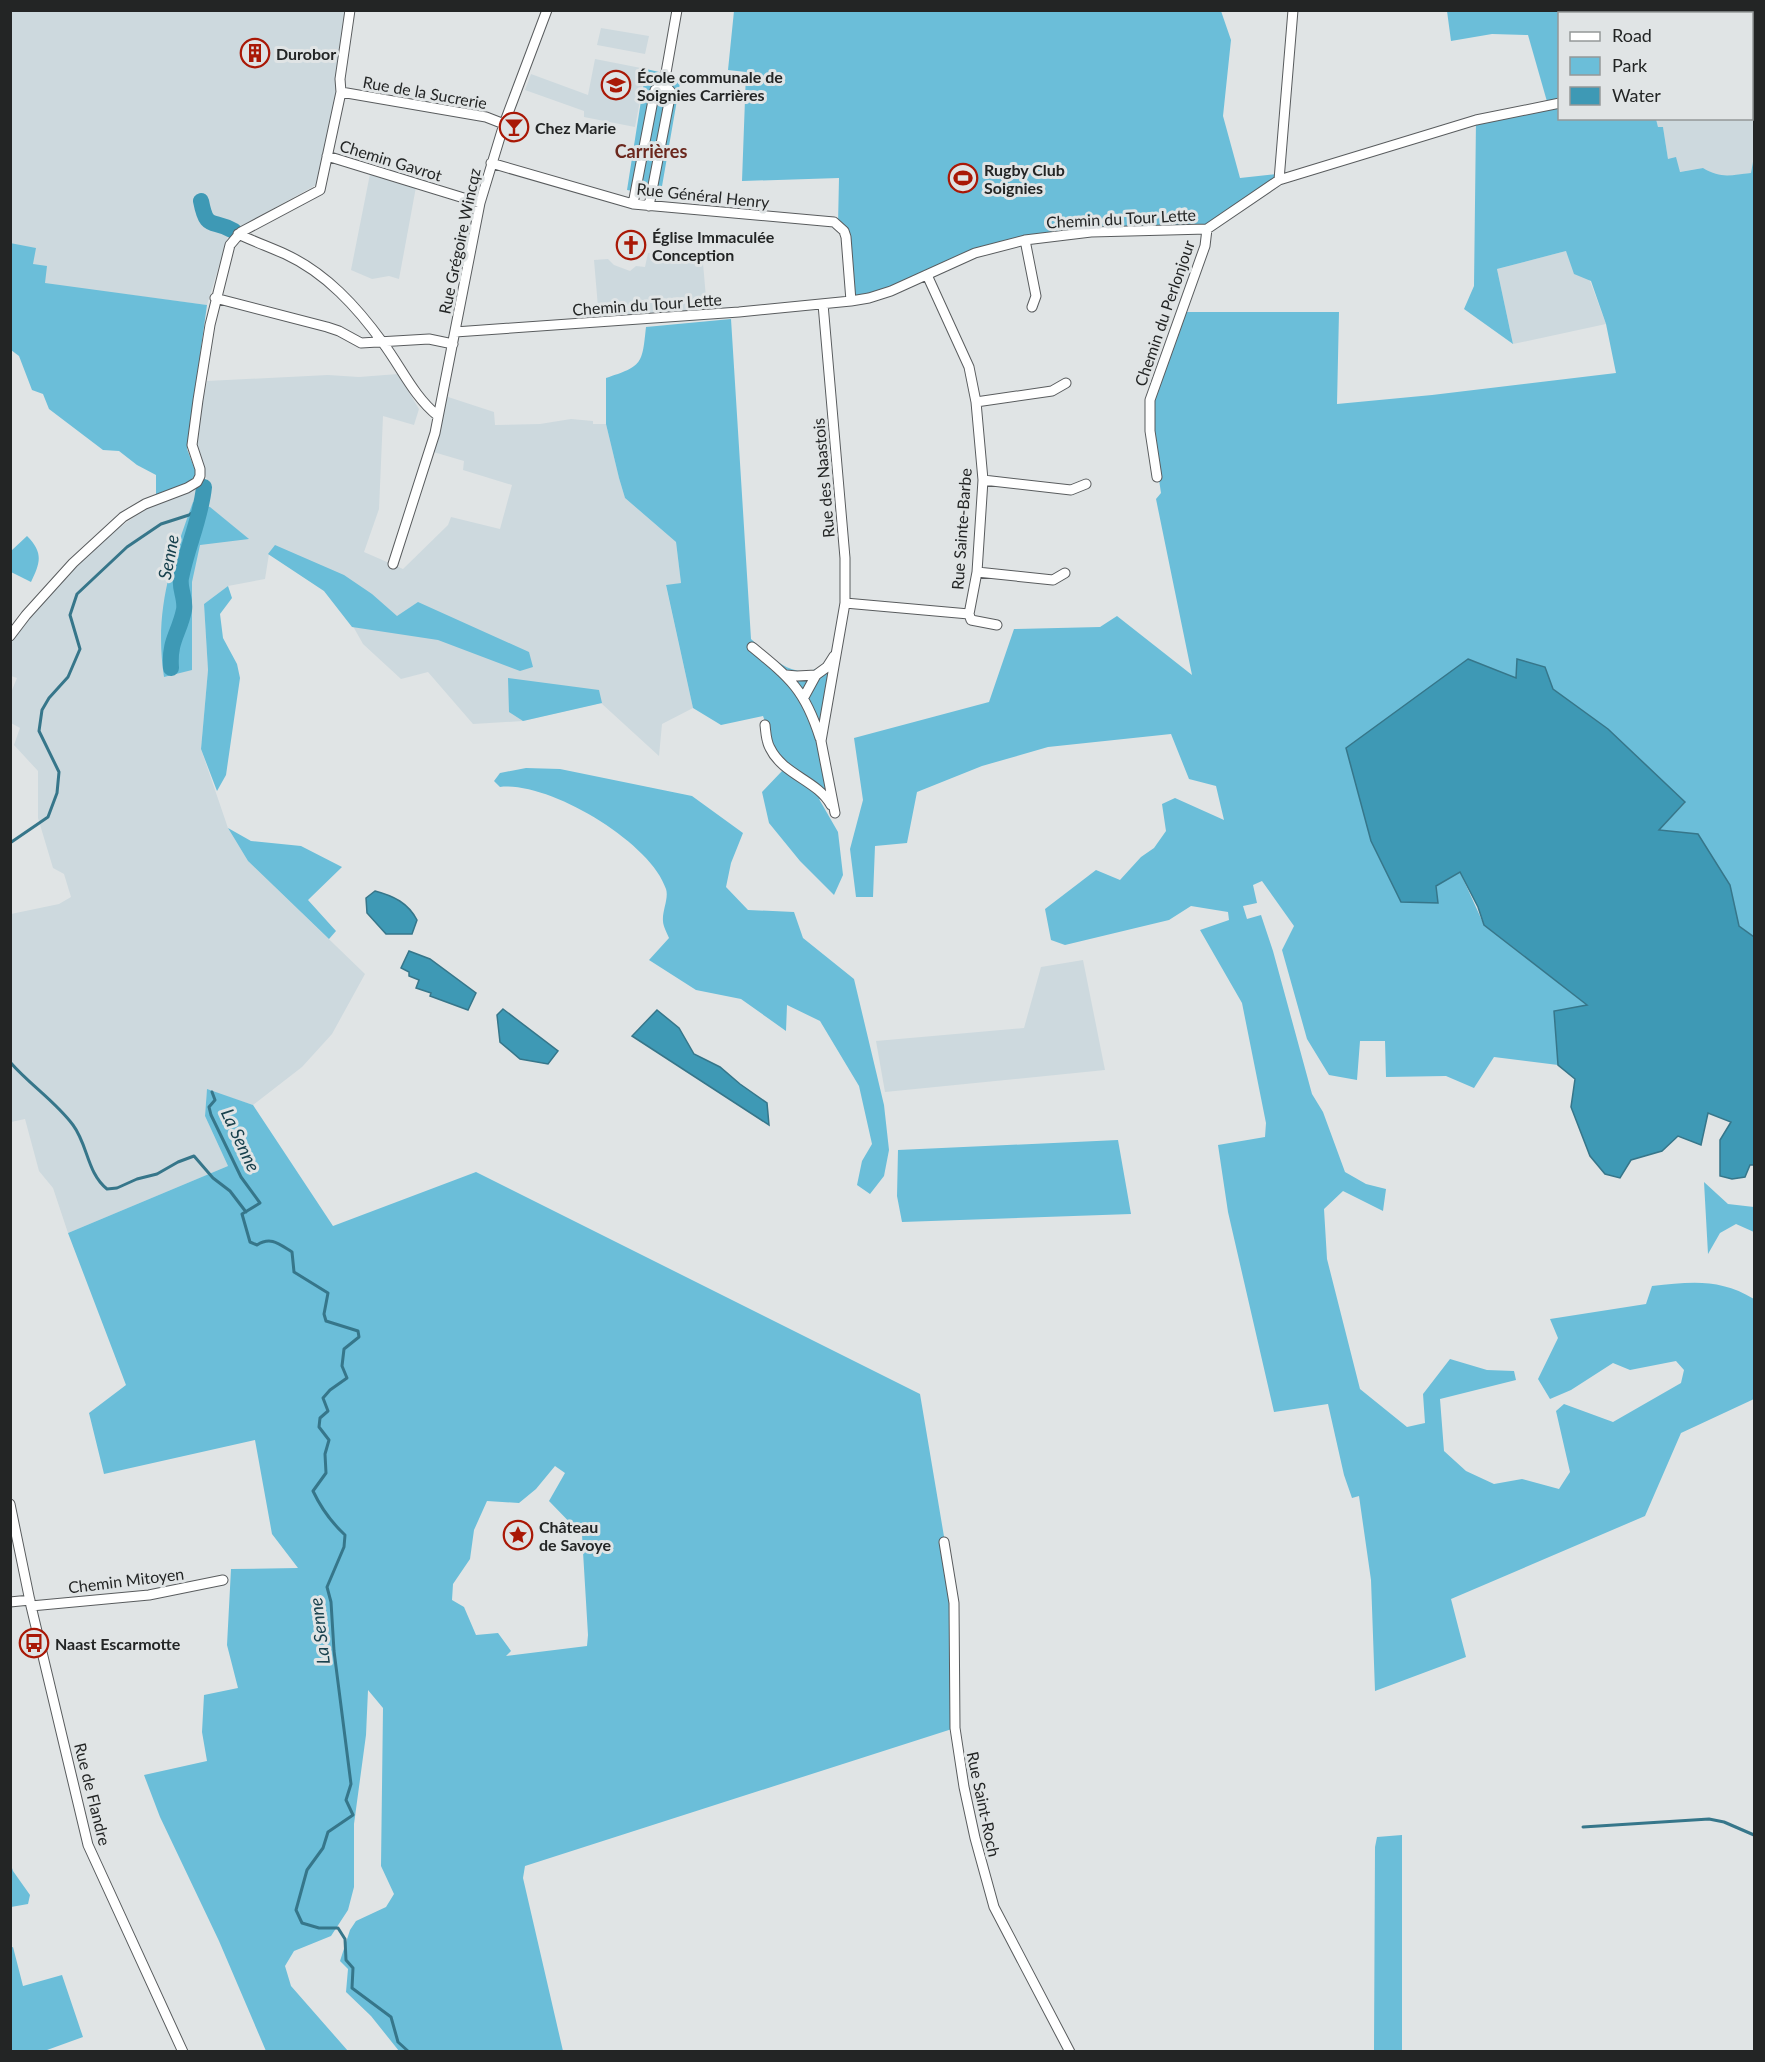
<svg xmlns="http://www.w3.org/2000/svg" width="1765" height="2062" viewBox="0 0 1765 2062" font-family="Lato,sans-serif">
  <rect width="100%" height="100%" fill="#e0e4e5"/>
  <!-- built -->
  <path fill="#cdd9de" d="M10 11H348L333 116 316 185 229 233 207 305 44 284 11 246Z
    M601 28 649 36 645 54 597 45Z
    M595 59 646 69 635 127 584 117V111L525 90 531 74 588 95Z
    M1752 106H1754V156L1751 173 1729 176 1715 175 1703 168 1679 172 1668 159 1663 127H1658L1656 119 1752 118Z
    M370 174 416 187 399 279 389 276 372 279 351 270Z
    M1566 251 1590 281 1606 324 1513 344 1497 269Z
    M702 252 707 309 599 319 594 260 608 259 614 265 630 271 636 266 645 267 648 253Z
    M398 374 419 409 414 425 383 416 379 509 364 552 403 569 448 525 451 517 500 529 512 485 463 470 464 461 430 451 442 395 494 412 495 425 540 424 571 419 593 421V424H606L619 478 625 498 676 542 681 583 666 586 693 708 662 724 659 756 601 703 523 721 473 724 428 672 401 679 363 644 354 628 324 591 269 554 265 579 228 586 204 604 208 670 201 749 228 828 248 861 365 974 332 1034 302 1067 253 1105 207 1090 205 1116 228 1166 68 1233 53 1188 39 1171 25 1119 11 1122V914L59 904 71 897 64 874 53 868 38 818V771L14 745 20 728 11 723 10 695 17 678 11 676V636L76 565 103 540 146 508 201 487 207 480 194 439 207 381 328 375 359 377Z
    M1083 960 1105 1070 885 1092 876 1041 1024 1028 1041 967Z"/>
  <!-- green -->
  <path fill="#6bbed9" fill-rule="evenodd" d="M734 11H1221L1231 40 1223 116 1240 178 1277 174 1274 179 1207 229 1025 240 851 301 846 240 838 225 839 178 742 181 746 72 728 70Z
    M1447 11H1754V106H1752V14H1560V118L1656 119 1658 127H1663L1668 159 1676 157 1680 172 1703 168C1721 179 1731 175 1751 173L1754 156V937L1739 926 1730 885 1659 830 1685 803 1608 729 1553 689 1545 667 1517 659 1516 678 1436 886 1460 872 1484 925 1588 1006 1554 1012 1558 1065 1494 1057 1474 1088 1446 1076 1386 1077 1385 1041H1360L1357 1080 1329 1075 1307 1039 1282 950 1294 926 1262 881 1253 885 1257 903 1243 906 1247 919 1261 915 1273 951 1312 1094 1323 1112 1345 1172 1366 1184 1386 1189 1383 1211 1343 1191 1324 1209 1327 1259 1360 1389 1407 1427 1425 1423 1423 1394 1450 1359 1487 1370 1514 1371 1516 1380 1440 1399 1444 1451 1466 1471 1494 1484 1522 1479 1559 1489 1570 1472 1556 1411 1564 1404 1613 1422 1681 1383 1684 1370 1676 1361 1630 1370 1613 1363 1571 1390 1550 1399 1538 1379 1558 1338 1550 1319 1646 1304 1652 1286C1691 1282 1719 1278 1754 1299V1399L1681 1433 1645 1516 1451 1599 1466 1657 1375 1691 1371 1580 1359 1496 1352 1498 1344 1475 1328 1404 1274 1412 1228 1212 1218 1145 1265 1137 1266 1123 1242 1003 1200 930 1229 920 1228 912 1191 906 1169 920 1065 945 1051 940 1045 909 1096 870 1120 880 1141 857 1154 848 1166 831 1162 804 1175 798 1224 820 1216 786 1189 779 1171 734 1048 747 982 766 917 792 907 843 875 846 873 897H856L850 849 863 800 854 738 989 702 1014 629 1100 627 1117 616 1192 675 1156 499 1161 493 1149 413 1182 312H1339L1337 404 1432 395 1616 373 1606 324 1591 281 1574 274 1566 251 1497 269 1513 344 1464 309 1474 286 1476 120 1548 105 1528 35 1492 34 1451 41Z
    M646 69 681 77 661 192 655 195 627 190Z
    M10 243 36 248 33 264 47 266 45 283 207 305 187 449 195 470V480L156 496V475L137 465 119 451 103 450 49 409 43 394 32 390 19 356 11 350Z
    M731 319 751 639C768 654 788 677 813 670 821 667 830 661 838 657L825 743 835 804 819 799 838 832 843 875 834 895 800 861 769 823 762 792 783 770 763 716 721 725 693 708 666 585 681 583 676 542 625 498 619 478 606 424V378C643 366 642 364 646 327Z
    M193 502 210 507 249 539 200 545 192 582V670L164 677C154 611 171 563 193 502Z
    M27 536C44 553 40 563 31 582L11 572V551Z
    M275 545 344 575 372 594 397 616 418 602 529 652 533 667 520 671 438 640 352 627 324 591 268 554Z
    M228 586 232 598 220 614 223 638 237 664 240 678 226 775 217 791 201 749 208 670 204 604Z
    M508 678 599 690 602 703 523 721 509 712Z
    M526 768 560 769 692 796 743 833 731 863 726 887 748 910 794 912 803 938 854 979 884 1105 889 1150 884 1176 870 1194 857 1185 862 1161 872 1144 859 1086 820 1021 787 1005 786 1031 741 999 696 990 649 960 669 938C667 933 663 926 663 921 662 911 669 898 666 889 651 842 548 781 500 787L494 781 500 773Z
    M228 828 251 841 301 846 342 867 308 900 336 931 329 939 248 861Z
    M207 1089 253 1105 333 1226 476 1172 920 1394 951 1578 952 1729 525 1866 523 1878 563 2051H399L371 2016 346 1992 348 1969 340 1961 350 1930 356 1921 386 1907 394 1894 381 1866 383 1708 368 1690 366 1735 354 1824V1887L348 1910 331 1936 294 1951 285 1966 291 1986 348 2051H266L219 1941 160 1817 144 1775 207 1761 202 1732 204 1695 238 1688 227 1645 231 1569 298 1568 272 1534 255 1440 104 1474 89 1413 126 1385 68 1233 228 1166 205 1116ZM555 1466 565 1473 549 1501 582 1535 588 1635 587 1646 506 1656 511 1651 498 1633 476 1635 464 1607 452 1600 453 1584 470 1559 474 1530 487 1501 519 1503 536 1489Z
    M1118 1140 1131 1214 902 1222 897 1196 898 1150Z
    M1704 1182 1728 1204 1754 1207V1232L1736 1224 1720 1233 1708 1254Z
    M1402 1835V2051H1374L1375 1847 1377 1837Z
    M10 1862 13 1871 30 1895 28 1904 11 1907Z
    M13 1947 23 1986 62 1975 83 2037 47 2050V2051H11L10 1948Z"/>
  <!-- water -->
  <path fill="#3e99b5" stroke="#36768a" stroke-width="1.5" d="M1468 659 1516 678 1517 659 1545 667 1553 689 1608 729 1685 802 1659 830 1698 834 1730 885 1739 926 1754 937V1165H1750L1745 1177 1732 1179 1720 1176V1140L1731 1122 1708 1113 1701 1145 1678 1136 1662 1151 1631 1160 1620 1178 1605 1174 1590 1156 1571 1107 1575 1079 1558 1065 1554 1011 1587 1005 1484 925 1478 907 1460 872 1436 886 1438 903 1401 902 1371 841 1346 748Z
    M375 891C394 896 408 903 417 920L412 934H386L367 913 366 898Z
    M409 951 430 959 476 993 468 1010 430 996 431 993 416 988 419 980 409 976V972L401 968Z
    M503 1009 558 1051 548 1064 520 1059 500 1042 497 1015Z
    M657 1010 679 1028 694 1054 720 1067 740 1084 767 1103 769 1125 632 1036Z"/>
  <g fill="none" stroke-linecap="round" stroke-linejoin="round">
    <!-- stream -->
    <path stroke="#36768a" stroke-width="3" d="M10 843 48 817 57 793 59 772 39 731 42 710 49 698 68 677 80 649 70 615 77 594 127 547 161 524 189 515 201 507
      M10 1062C30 1085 55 1101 73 1125 88 1145 87 1173 107 1189L117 1188 137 1179 157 1174 178 1162 194 1156 213 1178 230 1191 246 1212
      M212 1092 215 1100 209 1107 211 1115 241 1177 260 1203 242 1214 250 1242 257 1245C271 1236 279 1244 292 1252L294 1272 328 1293 324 1314 326 1321 358 1331 359 1337 344 1349 342 1366 347 1378 330 1390 323 1398 328 1411 320 1418 319 1427 329 1440 325 1454 326 1473 313 1491C321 1508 331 1522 345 1535L344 1547 327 1587 331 1602 334 1651 351 1784 346 1800 353 1815 328 1832 323 1848 307 1870 296 1910 302 1923 319 1928H338L345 1939 346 1960 353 1968 352 1988 391 2017 398 2042 409 2052
      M1583 1827 1709 1819 1724 1822 1754 1835"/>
    <!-- river -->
    <path stroke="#3e99b5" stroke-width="16" d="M201 201C207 232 212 218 234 231
      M171 668C169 640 179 634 184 610 186 599 179 588 181 578 187 547 201 518 204 487"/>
    <!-- minor casing -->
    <g stroke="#595c5e" stroke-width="11">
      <path id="minor" d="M664 84 677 10
        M341 92 486 117 504 124
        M1752 106H1754
        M327 156 480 203
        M491 163 633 204 834 222 844 231 846 237 851 301
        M1279 180 1293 10
        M633 204 655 90 664 84 671 92 649 206
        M238 234C253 241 269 247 285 254 326 273 357 307 383 343 401 367 414 397 438 416
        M1025 240 1036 296 1032 307
        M215 298 327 327 339 331 361 343 429 339 453 344
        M823 304 845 558V603L821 741 835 813
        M455 332 739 312 851 301 869 298 891 291 975 253 1025 240 1091 232 1207 229 1279 180 1476 120 1560 103
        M976 402 1052 391 1066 383
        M1157 477 1150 431V400L1205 246 1207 229
        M983 480 1071 490 1086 484
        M393 564 435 433 480 203 504 124 547 10
        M977 572 1053 580 1065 573
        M845 603 969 614 977 572 983 480 976 402 969 367 927 275
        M969 614 971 620 997 625
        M10 636 26 615 73 563 123 517 145 504 187 488 197 482 200 476V469L192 445 198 400 210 325 230 245 241 232 320 190 341 92 340 79 350 10
        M752 647C790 678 805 690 820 738
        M786 675 797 676 816 675
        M804 697 816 675 827 667 834 656
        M765 725C766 733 766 741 770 748 783 775 817 780 831 805
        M10 1504 31 1606 88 1845 183 2052
        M944 1542 954 1603 955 1728 964 1787 975 1838 994 1907 1070 2052
        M10 1602 30 1600
        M31 1606 149 1595 223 1580"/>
    </g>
    <!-- minor -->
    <use href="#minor" stroke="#fff" stroke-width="9"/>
  </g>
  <!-- icons -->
  <defs>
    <g id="building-ring" transform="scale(1.5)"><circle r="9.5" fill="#e0e4e5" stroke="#a91806" stroke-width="1.5"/><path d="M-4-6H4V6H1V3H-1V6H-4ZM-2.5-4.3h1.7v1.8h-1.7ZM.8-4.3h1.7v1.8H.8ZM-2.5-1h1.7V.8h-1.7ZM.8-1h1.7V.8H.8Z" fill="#a91806"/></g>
    <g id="school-ring" transform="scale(1.5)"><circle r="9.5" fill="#e0e4e5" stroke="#a91806" stroke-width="1.5"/><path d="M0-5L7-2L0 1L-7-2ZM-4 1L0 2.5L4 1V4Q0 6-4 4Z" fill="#a91806"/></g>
    <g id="bar-ring" transform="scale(1.5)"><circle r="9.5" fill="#e0e4e5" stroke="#a91806" stroke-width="1.5"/><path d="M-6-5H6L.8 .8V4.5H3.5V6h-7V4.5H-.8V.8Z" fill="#a91806"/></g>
    <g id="stadium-ring" transform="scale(1.5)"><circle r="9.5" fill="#e0e4e5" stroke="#a91806" stroke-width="1.5"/><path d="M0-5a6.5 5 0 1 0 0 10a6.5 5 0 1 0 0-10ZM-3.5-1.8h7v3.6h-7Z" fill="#a91806"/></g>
    <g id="church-ring" transform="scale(1.5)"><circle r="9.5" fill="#e0e4e5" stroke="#a91806" stroke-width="1.5"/><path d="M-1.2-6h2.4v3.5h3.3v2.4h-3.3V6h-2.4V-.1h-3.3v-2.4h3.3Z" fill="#a91806"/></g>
    <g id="sight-ring" transform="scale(1.5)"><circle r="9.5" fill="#e0e4e5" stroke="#a91806" stroke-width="1.5"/><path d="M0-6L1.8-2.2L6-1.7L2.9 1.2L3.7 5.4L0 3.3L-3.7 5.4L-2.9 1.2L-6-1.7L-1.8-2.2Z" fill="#a91806"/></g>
    <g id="bus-ring" transform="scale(1.5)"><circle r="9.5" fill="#e0e4e5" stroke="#a91806" stroke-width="1.5"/><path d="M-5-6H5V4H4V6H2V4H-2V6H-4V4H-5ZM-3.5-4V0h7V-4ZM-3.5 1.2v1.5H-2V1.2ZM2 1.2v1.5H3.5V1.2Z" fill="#a91806"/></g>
  </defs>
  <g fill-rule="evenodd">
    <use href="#building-ring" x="255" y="53"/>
    <use href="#school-ring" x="616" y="85"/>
    <use href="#bar-ring" x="514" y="127"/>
    <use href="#stadium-ring" x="963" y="178"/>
    <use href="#church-ring" x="631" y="245"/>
    <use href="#sight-ring" x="518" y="1535"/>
    <use href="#bus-ring" x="34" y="1643"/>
  </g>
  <g text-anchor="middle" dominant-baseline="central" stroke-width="6" stroke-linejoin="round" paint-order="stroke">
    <!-- poi labels -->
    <g font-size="16" font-weight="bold" fill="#232525" stroke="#e0e4e5" text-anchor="start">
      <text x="276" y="53">Durobor</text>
      <text x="637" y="76">École communale de<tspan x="637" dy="18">Soignies Carrières</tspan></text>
      <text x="535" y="127">Chez Marie</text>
      <text x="984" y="169">Rugby Club<tspan x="984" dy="18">Soignies</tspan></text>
      <text x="652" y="236">Église Immaculée<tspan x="652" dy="18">Conception</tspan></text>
      <text x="539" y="1526">Château<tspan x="539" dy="18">de Savoye</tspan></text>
      <text x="55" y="1643">Naast Escarmotte</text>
    </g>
    <!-- street labels -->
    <g font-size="16" fill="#232525" stroke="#e0e4e5">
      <text transform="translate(425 92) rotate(10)">Rue de la Sucrerie</text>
      <text transform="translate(391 160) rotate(17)">Chemin Gavrot</text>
      <text transform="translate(703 195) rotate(6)">Rue Général Henry</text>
      <text transform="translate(1121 218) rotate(-3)">Chemin du Tour Lette</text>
      <text transform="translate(459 241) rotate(-78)">Rue Grégoire Wincqz</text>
      <text transform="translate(647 304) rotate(-4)">Chemin du Tour Lette</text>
      <text transform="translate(1164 313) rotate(-71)">Chemin du Perlonjour</text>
      <text transform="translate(823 478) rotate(-95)">Rue des Naastois</text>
      <text transform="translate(961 529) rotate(-86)">Rue Sainte-Barbe</text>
      <text transform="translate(126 1580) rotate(-7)">Chemin Mitoyen</text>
      <text transform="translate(93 1794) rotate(76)">Rue de Flandre</text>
      <text transform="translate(984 1804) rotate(78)">Rue Saint-Roch</text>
    </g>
    <!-- neighbourhood labels -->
    <g font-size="18" font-weight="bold" fill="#6b271d" stroke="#e0e4e5">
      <text x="651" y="151">Carrières</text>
    </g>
    <!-- water labels -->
    <g font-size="18" font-style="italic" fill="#18414d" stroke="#e0e4e5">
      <text transform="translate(168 557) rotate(-79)">Senne</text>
      <text transform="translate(241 1140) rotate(65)">La Senne</text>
      <text transform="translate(319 1631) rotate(-97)">La Senne</text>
    </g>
  </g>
  <!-- border -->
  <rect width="1765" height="2062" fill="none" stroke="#232525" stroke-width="24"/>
  <!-- legend -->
  <rect x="1558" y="12" width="195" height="108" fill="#e0e4e5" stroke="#949898" stroke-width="1.5"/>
  <rect x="1570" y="32" width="30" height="9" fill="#ffffff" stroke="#949898" stroke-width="1.5"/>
  <text x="1612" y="42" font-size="18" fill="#232525">Road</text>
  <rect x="1570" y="57" width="30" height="18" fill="#6bbed9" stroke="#949898" stroke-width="1.5"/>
  <text x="1612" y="72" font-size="18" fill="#232525">Park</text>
  <rect x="1570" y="87" width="30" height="18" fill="#3e99b5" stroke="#949898" stroke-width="1.5"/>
  <text x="1612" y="102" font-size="18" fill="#232525">Water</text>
</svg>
